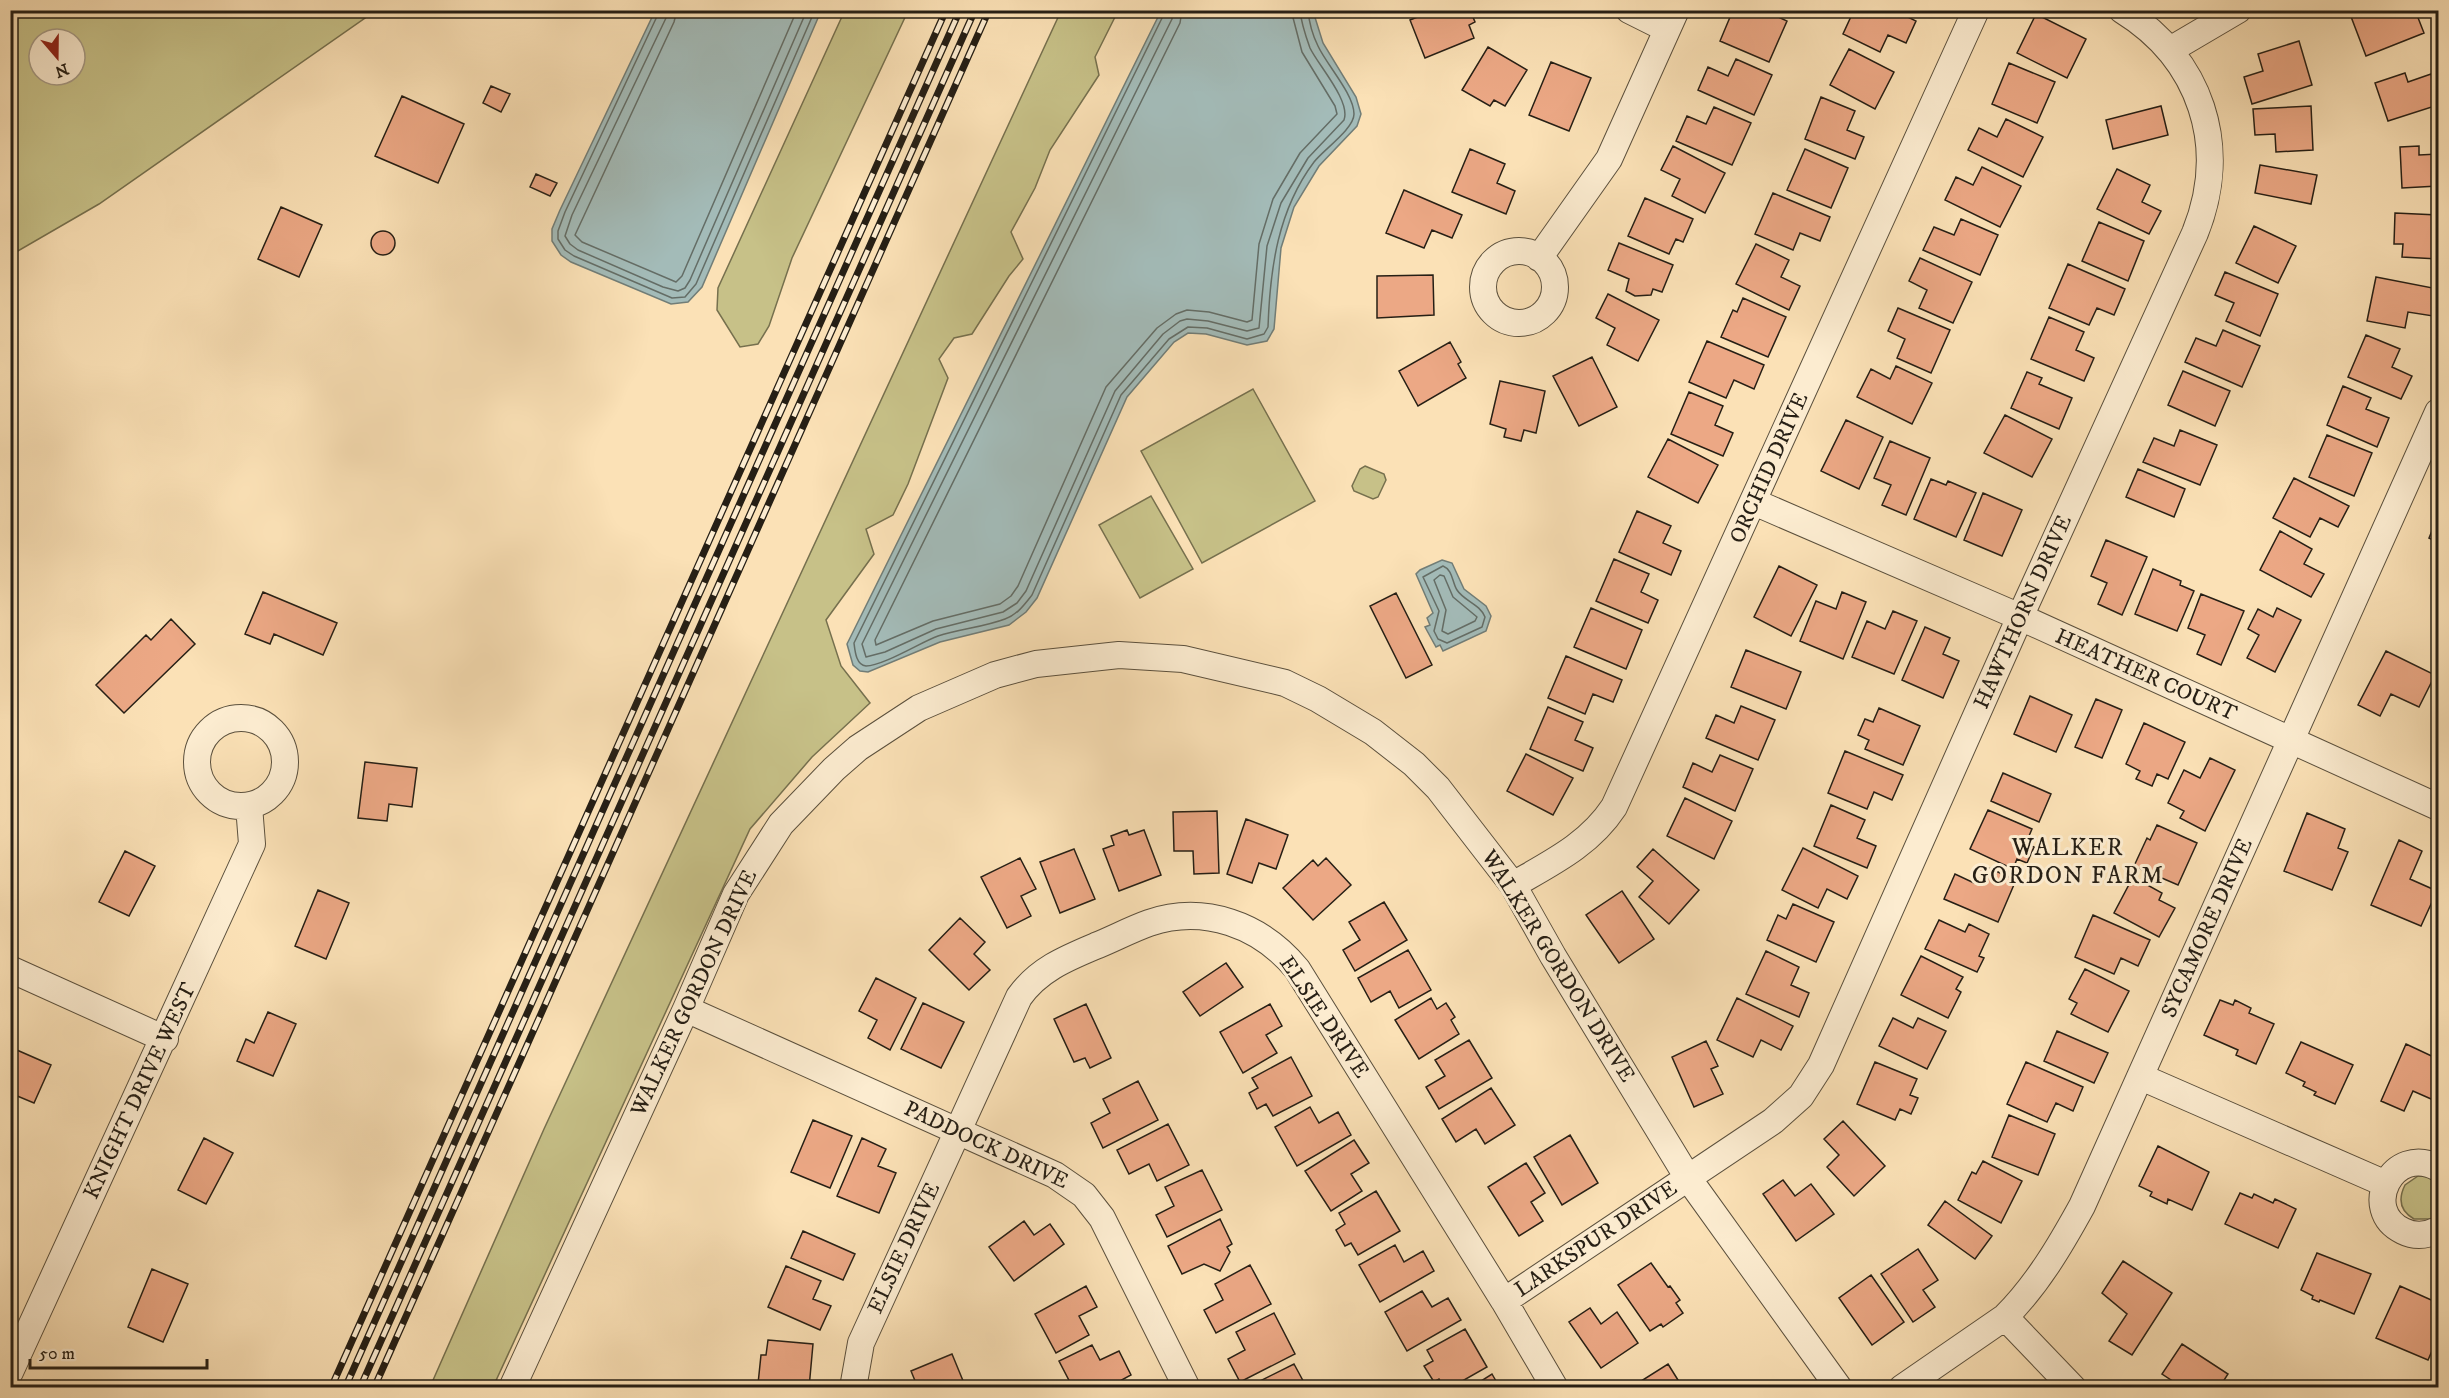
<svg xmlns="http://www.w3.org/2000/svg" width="2449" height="1398" viewBox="0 0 2449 1398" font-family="'IM FELL DW Pica',serif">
  <rect width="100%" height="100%" fill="#fbe1b6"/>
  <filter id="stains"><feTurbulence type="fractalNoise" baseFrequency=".00333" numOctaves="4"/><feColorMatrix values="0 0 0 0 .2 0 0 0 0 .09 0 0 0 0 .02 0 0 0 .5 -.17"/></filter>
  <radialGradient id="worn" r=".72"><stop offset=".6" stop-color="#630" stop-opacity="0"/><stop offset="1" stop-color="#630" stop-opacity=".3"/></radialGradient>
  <!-- green -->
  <path fill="#c7c188" stroke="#76704e" stroke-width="1.5" fill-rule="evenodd" d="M11 10H375V11L99 204 11 255ZM39 39H75V75H39Z
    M845 10 908 11 792 258 769 326 758 344 740 347 717 310 718 288Z
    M1061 11H1118L1095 57 1099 75 1050 150 1035 188 1011 232 1023 259 1009 276 972 334 954 338 939 359 948 378 908 484 893 515 866 529 874 554 826 620 841 666 870 703 812 757 750 829 493 1387H430L544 1129Z
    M1253 389 1315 501 1202 563 1141 451Z
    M1365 466 1384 474 1386 480 1378 497 1373 499 1354 491 1352 486 1360 469Z
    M1151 496 1193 569 1140 598 1099 525Z
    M2418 1176H2427L2438 1183V1214L2431 1219H2414C2400 1211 2398 1199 2405 1185Z"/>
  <!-- water -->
  <path fill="#a3bbb8" stroke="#717d77" stroke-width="1.5" d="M655 11H821L702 287 688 302 671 304 571 262 561 255 552 241V229L560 210Z
    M1161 11H1313L1323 43 1356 97 1361 114 1357 126 1319 166 1294 207 1281 248 1274 329 1267 341 1247 345 1206 334 1188 333 1174 342 1127 397 1037 598 1026 612 1009 625 940 642 868 672 860 671 853 665 847 644Z
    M1442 560 1452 563 1464 589 1486 606 1491 616 1486 631 1443 651 1440 645 1436 647 1425 627 1430 625 1427 618 1433 613 1416 574 1420 570Z"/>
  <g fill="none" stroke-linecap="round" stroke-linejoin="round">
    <!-- shore -->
    <path stroke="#646d66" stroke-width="1.5" d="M660 10 565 212 558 231V239L565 250 574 256 672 298 685 297 696 284 815 10
      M668 10 666 18 572 215 565 236 570 244 578 250 663 287 678 291 685 288 690 280 807 10
      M677 10 674 22 575 235 582 242 676 282 682 276 797 10
      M1166 10 854 643C855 651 856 665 866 666 883 666 921 642 938 636 960 629 984 627 1005 619 1017 615 1025 604 1032 595L1121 395 1169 339 1188 327 1207 328 1247 339 1264 334 1268 327C1270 268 1278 210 1314 162 1323 150 1354 129 1354 114 1354 94 1326 64 1318 46 1313 36 1309 21 1308 10
      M1173 10 1172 19 862 644 866 657 885 652 936 629 1003 612 1017 603 1026 591 1115 391 1163 334 1180 321 1187 319 1208 321 1247 331 1259 328 1267 246 1281 203 1308 158 1344 120C1351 101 1318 65 1310 48 1306 37 1301 22 1300 10
      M1182 10 1180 23 875 640 876 645 933 621 1000 604 1011 596 1018 586 1106 387 1157 328 1176 314 1187 310 1209 312 1247 322 1252 320 1259 244 1273 199 1300 153 1337 114 1335 106 1302 52 1291 10
      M1443 566C1453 570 1452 582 1457 590 1464 601 1480 604 1485 617L1482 627 1447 643 1438 639 1434 631 1439 611 1423 577Z
      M1440 575 1444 576 1453 597 1477 617 1475 621 1448 634 1442 631 1446 610 1434 580Z"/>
  </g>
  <!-- building -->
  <path fill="#eca885" stroke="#261f15" stroke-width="1.5" d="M1435 10H1470L1475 22 1469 25 1474 38 1425 58 1410 20Z
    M1733 10H1763L1787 21 1769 62 1720 41Z
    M1854 10H1894L1916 21 1906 43 1888 35 1880 52 1843 34Z
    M2357 10H2395L2397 16 2415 10 2424 33 2366 56 2350 14Z
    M2036 14 2086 39 2067 78 2017 53Z
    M2299 41 2312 85 2252 104 2244 77 2263 71 2258 54Z
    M1488 47 1527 70 1505 106 1494 100 1490 106 1462 90Z
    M1849 49 1894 72 1875 109 1830 85Z
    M1736 59 1772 75 1754 115 1698 90 1708 67 1728 76Z
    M1551 62 1591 78 1569 131 1529 115Z
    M2009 63 2055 82 2037 123 1992 104Z
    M2405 73 2408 82 2431 74 2438 95V105L2388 121 2375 83Z
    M491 86 510 94 501 112 483 103Z
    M402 96 464 124 438 183 375 156Z
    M1821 97 1855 111 1847 130 1864 137 1855 159 1805 139Z
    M2161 106 2168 135 2113 149 2106 120Z
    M2311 106 2313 150 2276 152 2275 134 2255 135 2253 109Z
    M1714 107 1751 123 1732 165 1676 141 1687 116 1706 124Z
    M2006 119 2043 137 2023 177 1968 150 1979 128 1997 137Z
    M1673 146 1725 173 1705 213 1672 196 1680 179 1661 170Z
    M2419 146V155L2438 154V186L2402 188 2400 147Z
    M1470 149 1505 164 1497 183 1515 191 1506 214 1452 192Z
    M1805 149 1848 168 1831 208 1787 190Z
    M2260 165 2317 175 2311 204 2255 193Z
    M1982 167 2021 186 2000 227 1945 200 1956 177 1973 185Z
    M2117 169 2150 185 2142 202 2161 211 2149 234 2097 209Z
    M536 174 557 183 550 196 530 187Z
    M1404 190 1462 215 1452 238 1432 230 1424 248 1386 233Z
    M1773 193 1830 217 1820 241 1800 233 1793 250 1755 234Z
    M1645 198 1693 219 1683 242 1676 239 1669 254 1628 236Z
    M281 207 322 225 299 277 258 259Z
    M2395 213 2438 215V259L2402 257 2403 244H2394Z
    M1961 219 1998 235 1980 275 1923 250 1934 227 1954 235Z
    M2099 222 2144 241 2128 281 2082 261Z
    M2254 226 2296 246 2278 283 2236 263Z
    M371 243a12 12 0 1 1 24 0a12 12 0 1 1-24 0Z
    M1619 243 1673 265 1662 292 1653 289 1651 295 1635 296 1626 291 1629 279 1608 270Z
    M1756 244 1789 260 1781 277 1800 286 1789 310 1736 284Z
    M1920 258 1972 282 1953 323 1919 308 1927 290 1909 281Z
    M2068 264 2125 289 2114 315 2097 308 2089 325 2049 308Z
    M2225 272 2278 294 2260 336 2226 321 2234 303 2215 295Z
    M1433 275 1434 315 1377 318V276Z
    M2376 277 2438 289 2433 316 2408 312 2405 328 2367 321Z
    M1608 294 1659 320 1638 361 1607 345 1615 328 1596 318Z
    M1743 298 1786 317 1768 357 1721 337 1733 310 1737 312Z
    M1898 308 1950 330 1931 373 1897 358 1905 339 1888 331Z
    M2049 317 2084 332 2076 350 2094 358 2084 381 2031 359Z
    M2223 330 2260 346 2242 387 2185 362 2196 338 2216 346Z
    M2366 335 2400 349 2392 367 2412 376 2401 399 2348 377Z
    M1707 341 1764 365 1754 389 1734 380 1726 398 1689 382Z
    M1450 342 1461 362 1458 364 1466 378 1418 406 1399 371Z
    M1592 357 1617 407 1579 426 1553 376Z
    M1896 366 1932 383 1912 424 1857 397 1871 369 1890 379Z
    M2183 371 2230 391 2215 426 2168 405Z
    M2027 372 2042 378 2039 384 2072 398 2059 429 2011 408Z
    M1500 381 1545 391 1536 433 1524 430 1521 441 1504 437 1506 429 1490 424Z
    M2343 386 2371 398 2366 409 2389 418 2377 447 2327 425Z
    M1689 392 1723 406 1715 425 1733 433 1723 456 1671 434Z
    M2005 415 2052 439 2032 477 1984 453Z
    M1846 420 1883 437 1859 489 1821 471Z
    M2180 430 2217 445 2200 485 2143 462 2154 438 2174 446Z
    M2327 435 2372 453 2354 496 2309 477Z
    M1668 439 1718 465 1698 503 1648 477Z
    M1890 441 1930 458 1906 515 1882 505 1891 485 1874 478Z
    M2138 469 2185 489 2174 517 2126 497Z
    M2294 478 2349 506 2338 527 2320 518 2310 537 2273 518Z
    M1931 479 1946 485 1948 481 1976 493 1956 537 1914 519Z
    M1983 493 2022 510 2002 556 1964 540Z
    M1637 511 1671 526 1663 543 1681 551 1671 575 1619 552Z
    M2438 516V542L2429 538Z
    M2280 531 2312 549 2304 564 2324 574 2311 597 2260 570Z
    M2106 540 2147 557 2122 615 2098 604 2107 583 2091 576Z
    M1614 559 1649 574 1641 592 1658 600 1648 623 1596 601Z
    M1779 566 1817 585 1791 636 1754 617Z
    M2153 569 2181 581 2180 585 2194 591 2177 631 2135 614Z
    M263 592 337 623 323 655 274 634 270 644 245 634Z
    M1842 592 1866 602 1843 659 1800 641 1816 601 1836 609Z
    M1396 593 1432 665 1406 678 1370 606Z
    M2201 594 2244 611 2221 665 2197 654 2205 635 2188 628Z
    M1591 608 1642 630 1626 669 1574 647Z
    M2277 608 2301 620 2275 672 2247 658 2259 635 2248 629 2258 609 2273 617Z
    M1893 611 1917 621 1894 674 1852 657 1867 621 1885 629Z
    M171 619 195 644 124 713 96 685 146 635 151 640Z
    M1925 627 1950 638 1943 654 1959 661 1943 698 1902 680Z
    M1746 650 1801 672 1786 709 1731 687Z
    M2386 651 2435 675 2419 707 2391 694 2380 716 2358 705Z
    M1566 656 1622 680 1613 702 1593 694 1585 714 1548 698Z
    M2030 696 2072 715 2056 752 2014 734Z
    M2096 699 2122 710 2102 758 2075 747Z
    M1741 706 1775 720 1758 760 1706 738 1716 715 1734 723Z
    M1548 707 1583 722 1575 740 1593 748 1583 771 1530 749Z
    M1879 708 1920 726 1903 765 1865 749 1869 740 1858 735 1865 719 1873 722Z
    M2144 723 2185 742 2168 779 2157 774 2152 786 2136 779 2140 771 2126 764Z
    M1845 751 1903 775 1892 800 1874 792 1867 809 1828 793Z
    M1526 754 1573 778 1553 815 1507 791Z
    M1720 755 1753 769 1735 811 1683 787 1693 763 1712 772Z
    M2210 758 2235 770 2205 831 2180 818 2184 811 2168 803 2184 770 2200 778Z
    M365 762 417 768 412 807 389 804 387 821 358 818Z
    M2003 773 2051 794 2039 822 1991 801Z
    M1685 798 1732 821 1714 859 1667 836Z
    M1831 805 1865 820 1857 838 1876 846 1867 868 1814 846Z
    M1988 810 2032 829 2026 843 2034 847 2027 863 2017 859 2013 869 1970 849Z
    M1217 811 1219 873 1194 874 1193 851H1174L1173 812Z
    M2307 813 2345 829 2338 848 2348 852 2332 890 2284 871Z
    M1246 819 1288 835 1276 869 1259 863 1252 883 1227 874Z
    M2157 825 2197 843 2178 885 2134 866 2147 838 2150 840Z
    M1127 830 1129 835 1144 830 1161 875 1119 891 1103 849 1114 845 1111 836Z
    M2399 840 2422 851 2410 879 2437 891 2421 926 2371 905Z
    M1803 848 1858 876 1847 899 1827 889 1818 908 1782 890Z
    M1074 849 1095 899 1060 913 1040 862Z
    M1653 849 1699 890 1669 924 1639 897 1653 881 1637 867Z
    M125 851 155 866 129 916 99 902Z
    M1020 858 1036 889 1021 896 1031 916 1007 928 981 877Z
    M1326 858 1351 885 1313 920 1283 888 1313 860 1318 866Z
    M1982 865 2016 880 1998 922 1944 899 1955 874 1974 883Z
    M2133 877 2162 893 2159 900 2175 908 2159 937 2114 913Z
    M318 890 349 903 326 959 295 946Z
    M1622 891 1654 939 1619 963 1586 915Z
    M1384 902 1407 940 1355 971 1343 950 1360 940 1349 922Z
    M1793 904 1834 922 1816 962 1767 940 1778 915 1786 919Z
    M2093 915 2150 940 2138 966 2121 958 2114 974 2075 957Z
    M960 918 985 942 974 954 990 970 969 990 929 950Z
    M1939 920 1965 932 1969 924 1989 934 1979 956 1984 958 1977 972 1925 949Z
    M1408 950 1431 990 1399 1008 1390 991 1371 1002 1358 978Z
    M1766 951 1799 967 1791 985 1809 993 1799 1017 1746 994Z
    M1921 956 1963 977 1956 989 1961 992 1948 1018 1901 995Z
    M1226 963 1243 987 1200 1016 1183 992Z
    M2085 969 2129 991 2108 1032 2071 1014 2077 1003 2069 999Z
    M876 978 916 998 890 1050 868 1038 877 1020 859 1011Z
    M1431 998 1437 1009 1446 1003 1455 1017 1451 1020 1459 1034 1419 1059 1395 1020Z
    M1737 998 1793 1026 1781 1050 1761 1040 1753 1057 1717 1040Z
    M2220 1000 2233 1005 2235 1000 2251 1008 2249 1013 2274 1024 2256 1064 2236 1055 2238 1050 2204 1035Z
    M923 1003 964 1022 941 1068 901 1049Z
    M1086 1004 1111 1058 1090 1068 1085 1058 1074 1062 1054 1019Z
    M1270 1004 1282 1026 1266 1035 1277 1053 1243 1073 1220 1032Z
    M268 1012 296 1024 273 1076 237 1061 246 1039 254 1043Z
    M1893 1018 1913 1028 1918 1018 1946 1031 1927 1069 1879 1046Z
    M2057 1031 2108 1053 2094 1083 2044 1061Z
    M1469 1040 1492 1078 1439 1109 1426 1087 1445 1076 1435 1060Z
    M1706 1041 1718 1066 1711 1069 1723 1094 1694 1107 1672 1057Z
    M2301 1042 2353 1065 2335 1104 2314 1095 2316 1092 2303 1086 2305 1082 2286 1073Z
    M2406 1044 2438 1059V1102L2413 1091 2404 1111 2381 1101Z
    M10 1047 51 1065 34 1103 10 1093Z
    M1291 1057 1312 1096 1273 1116 1266 1104 1257 1109 1249 1093 1258 1088 1252 1078Z
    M1875 1062 1917 1079 1910 1095 1918 1098 1911 1114 1900 1109 1895 1120 1857 1104Z
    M2026 1062 2083 1087 2073 1111 2056 1103 2047 1122 2007 1104Z
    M1138 1081 1158 1120 1103 1148 1091 1123 1110 1113 1103 1099Z
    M1491 1088 1515 1125 1485 1144 1476 1129 1456 1142 1442 1119Z
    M1310 1107 1319 1123 1338 1112 1351 1135 1297 1166 1275 1127Z
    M2009 1115 2055 1134 2038 1175 1992 1157Z
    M813 1120 852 1136 830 1188 791 1172Z
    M1843 1121 1885 1166 1854 1196 1827 1167 1839 1155 1824 1139Z
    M1168 1124 1189 1165 1157 1181 1149 1164 1129 1174 1117 1150Z
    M1570 1135 1598 1183 1562 1205 1534 1157Z
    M204 1138 233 1153 206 1204 178 1190Z
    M862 1138 886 1149 878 1166 896 1173 879 1213 837 1196Z
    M1354 1140 1369 1163 1351 1174 1362 1191 1331 1211 1305 1171Z
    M2158 1146 2209 1172 2192 1210 2168 1199 2167 1204 2150 1196 2152 1192 2139 1186Z
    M1983 1161 2022 1181 2001 1223 1958 1200 1972 1172 1976 1174Z
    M1526 1163 1545 1193 1531 1202 1543 1221 1519 1236 1488 1187Z
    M1202 1170 1222 1210 1167 1237 1156 1215 1174 1206 1165 1187Z
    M1783 1180 1795 1196 1811 1184 1834 1214 1796 1241 1763 1194Z
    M1376 1191 1400 1231 1358 1255 1351 1243 1345 1246 1336 1230 1345 1224 1339 1213Z
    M2240 1193 2252 1198 2254 1194 2273 1203 2275 1199 2296 1209 2278 1248 2225 1224Z
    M1945 1201 1992 1236 1975 1259 1928 1225Z
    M1220 1219 1232 1244 1227 1247 1230 1252 1220 1271 1204 1264 1182 1274 1168 1246Z
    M1024 1221 1034 1235 1050 1224 1064 1244 1014 1281 989 1247Z
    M803 1231 855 1254 843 1280 791 1258Z
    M1395 1245 1404 1262 1423 1251 1434 1271 1380 1302 1359 1265Z
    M1918 1249 1938 1280 1923 1290 1935 1307 1913 1322 1881 1274Z
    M2317 1253 2371 1274 2354 1314 2320 1300 2319 1302 2312 1299 2313 1296 2301 1290Z
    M2123 1261 2172 1293 2132 1355 2109 1341 2127 1314 2102 1293Z
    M1651 1263 1668 1287 1670 1286 1680 1300 1676 1303 1683 1313 1663 1327 1661 1324 1650 1331 1618 1285Z
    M1250 1265 1271 1304 1216 1333 1204 1310 1223 1300 1215 1284Z
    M786 1266 821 1281 813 1299 831 1306 820 1330 768 1307Z
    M152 1269 188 1284 163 1342 128 1327Z
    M1871 1275 1904 1322 1872 1345 1839 1298Z
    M1086 1286 1097 1307 1079 1316 1089 1335 1056 1353 1035 1314Z
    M2400 1286 2438 1303V1337L2428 1360 2376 1338Z
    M1422 1291 1432 1307 1448 1298 1461 1320 1407 1351 1385 1312Z
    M1590 1308 1601 1324 1617 1312 1638 1343 1601 1368 1569 1322Z
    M1274 1313 1295 1354 1240 1382 1228 1359 1245 1350 1236 1332Z
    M1465 1329 1487 1367 1450 1388H1444L1439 1379 1434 1382 1424 1366 1433 1361 1427 1350Z
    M768 1340 813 1344 809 1388 758 1384 761 1355H766Z
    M2182 1344 2228 1374 2219 1388H2175L2172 1386 2174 1382 2162 1374Z
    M1092 1345 1100 1360 1119 1351 1131 1375 1107 1388H1073L1059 1361Z
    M952 1354 966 1388H918L911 1371Z
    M1294 1364 1307 1388H1246Z
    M1668 1364 1683 1388H1630Z
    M1492 1374 1500 1388H1470Z"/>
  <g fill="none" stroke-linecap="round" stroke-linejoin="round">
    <!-- street casing -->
    <g stroke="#5b503d" stroke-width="28">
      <path id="street" d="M1629 10 1667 29
        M2170 50 2238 10
        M1483 287a36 36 0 1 1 72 0a36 36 0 1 1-72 0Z
        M1539 258 1609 159 1676 10
        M1754 502 2020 617 2438 807
        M197 762a44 44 0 1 1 88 0a44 44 0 1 1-88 0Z
        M1513 885C1551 863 1589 845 1614 807L1976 10
        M10 969 165 1039
        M686 1009 1055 1175 1084 1195 1102 1218 1187 1388
        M2141 1077 2386 1184
        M2438 1168C2393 1143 2359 1210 2403 1231 2415 1237 2426 1236 2438 1230
        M1504 1301 1773 1121 1801 1096 1821 1065 2020 617 2195 233C2230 146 2201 59 2122 10
        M2005 1317 2073 1388
        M10 1372 252 844 249 806
        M512 1388 686 1009 736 894 781 824 834 769 858 748 919 708 995 675 1036 664 1119 655 1183 659 1285 683 1318 699 1373 732 1414 764 1438 788 1513 885 1553 956 1688 1178 1839 1388
        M853 1388 861 1343 1019 997C1039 969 1067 958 1098 945 1115 938 1132 929 1149 923 1204 904 1261 925 1297 969L1504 1301 1555 1388
        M1902 1388 2005 1317C2037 1285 2060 1246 2082 1206L2438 412"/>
    </g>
    <!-- street -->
    <use href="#street" stroke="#fcecd0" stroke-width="26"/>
    <!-- rail casing -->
    <g stroke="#261f15" stroke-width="7">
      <path id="rail" d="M331 1388 946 10
        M345 1388 960 10
        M360 1388 975 10
        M374 1388 989 10"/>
    </g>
    <!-- rail -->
    <use href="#rail" stroke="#fcecd0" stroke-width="4.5" stroke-dasharray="14" stroke-linecap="butt"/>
  </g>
  <g text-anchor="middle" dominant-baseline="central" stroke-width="6" stroke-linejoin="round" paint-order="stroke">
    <!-- street labels -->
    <g font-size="22" fill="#261f15" stroke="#fcecd0">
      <text transform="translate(1769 468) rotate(-66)">ORCHID DRIVE</text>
      <text transform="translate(2023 612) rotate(-66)">HAWTHORN DRIVE</text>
      <text transform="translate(2146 675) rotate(24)">HEATHER COURT</text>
      <text transform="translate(2207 928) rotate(-66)">SYCAMORE DRIVE</text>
      <text transform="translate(1558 966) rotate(58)">WALKER GORDON DRIVE</text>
      <text transform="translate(694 993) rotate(-65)">WALKER GORDON DRIVE</text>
      <text transform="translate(1324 1017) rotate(56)">ELSIE DRIVE</text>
      <text transform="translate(140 1091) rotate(-65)">KNIGHT DRIVE WEST</text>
      <text transform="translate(986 1145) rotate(25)">PADDOCK DRIVE</text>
      <text transform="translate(1596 1239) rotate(-34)">LARKSPUR DRIVE</text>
      <text transform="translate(904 1248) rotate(-65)">ELSIE DRIVE</text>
    </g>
    <!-- neighbourhood labels -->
    <g font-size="24" letter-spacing="1.5" fill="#261f15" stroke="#fcecd0">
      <text x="2068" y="848">WALKER<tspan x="2068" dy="28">GORDON FARM</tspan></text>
    </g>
  </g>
  <!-- margin -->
  <rect width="2449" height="1398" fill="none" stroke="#fbe1b6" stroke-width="36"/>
  <rect x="12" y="12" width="2425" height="1374" fill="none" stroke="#261f15" stroke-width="3"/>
  <rect x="18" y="18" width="2413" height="1362" fill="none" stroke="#261f15" stroke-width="1.5"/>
  <!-- north arrow -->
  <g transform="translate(57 57) rotate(160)"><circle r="28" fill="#fcecd0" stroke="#a69a85" stroke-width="1.5"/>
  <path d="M0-4.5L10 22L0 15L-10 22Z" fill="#8f2418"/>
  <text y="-9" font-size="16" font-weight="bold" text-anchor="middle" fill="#261f15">N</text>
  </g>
  <!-- scale -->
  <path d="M30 1359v9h177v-9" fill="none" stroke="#261f15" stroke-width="3"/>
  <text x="39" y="1359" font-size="18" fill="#261f15" stroke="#fcecd0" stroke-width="4.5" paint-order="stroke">50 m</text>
  <rect width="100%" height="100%" filter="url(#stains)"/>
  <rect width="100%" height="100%" fill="url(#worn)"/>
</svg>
